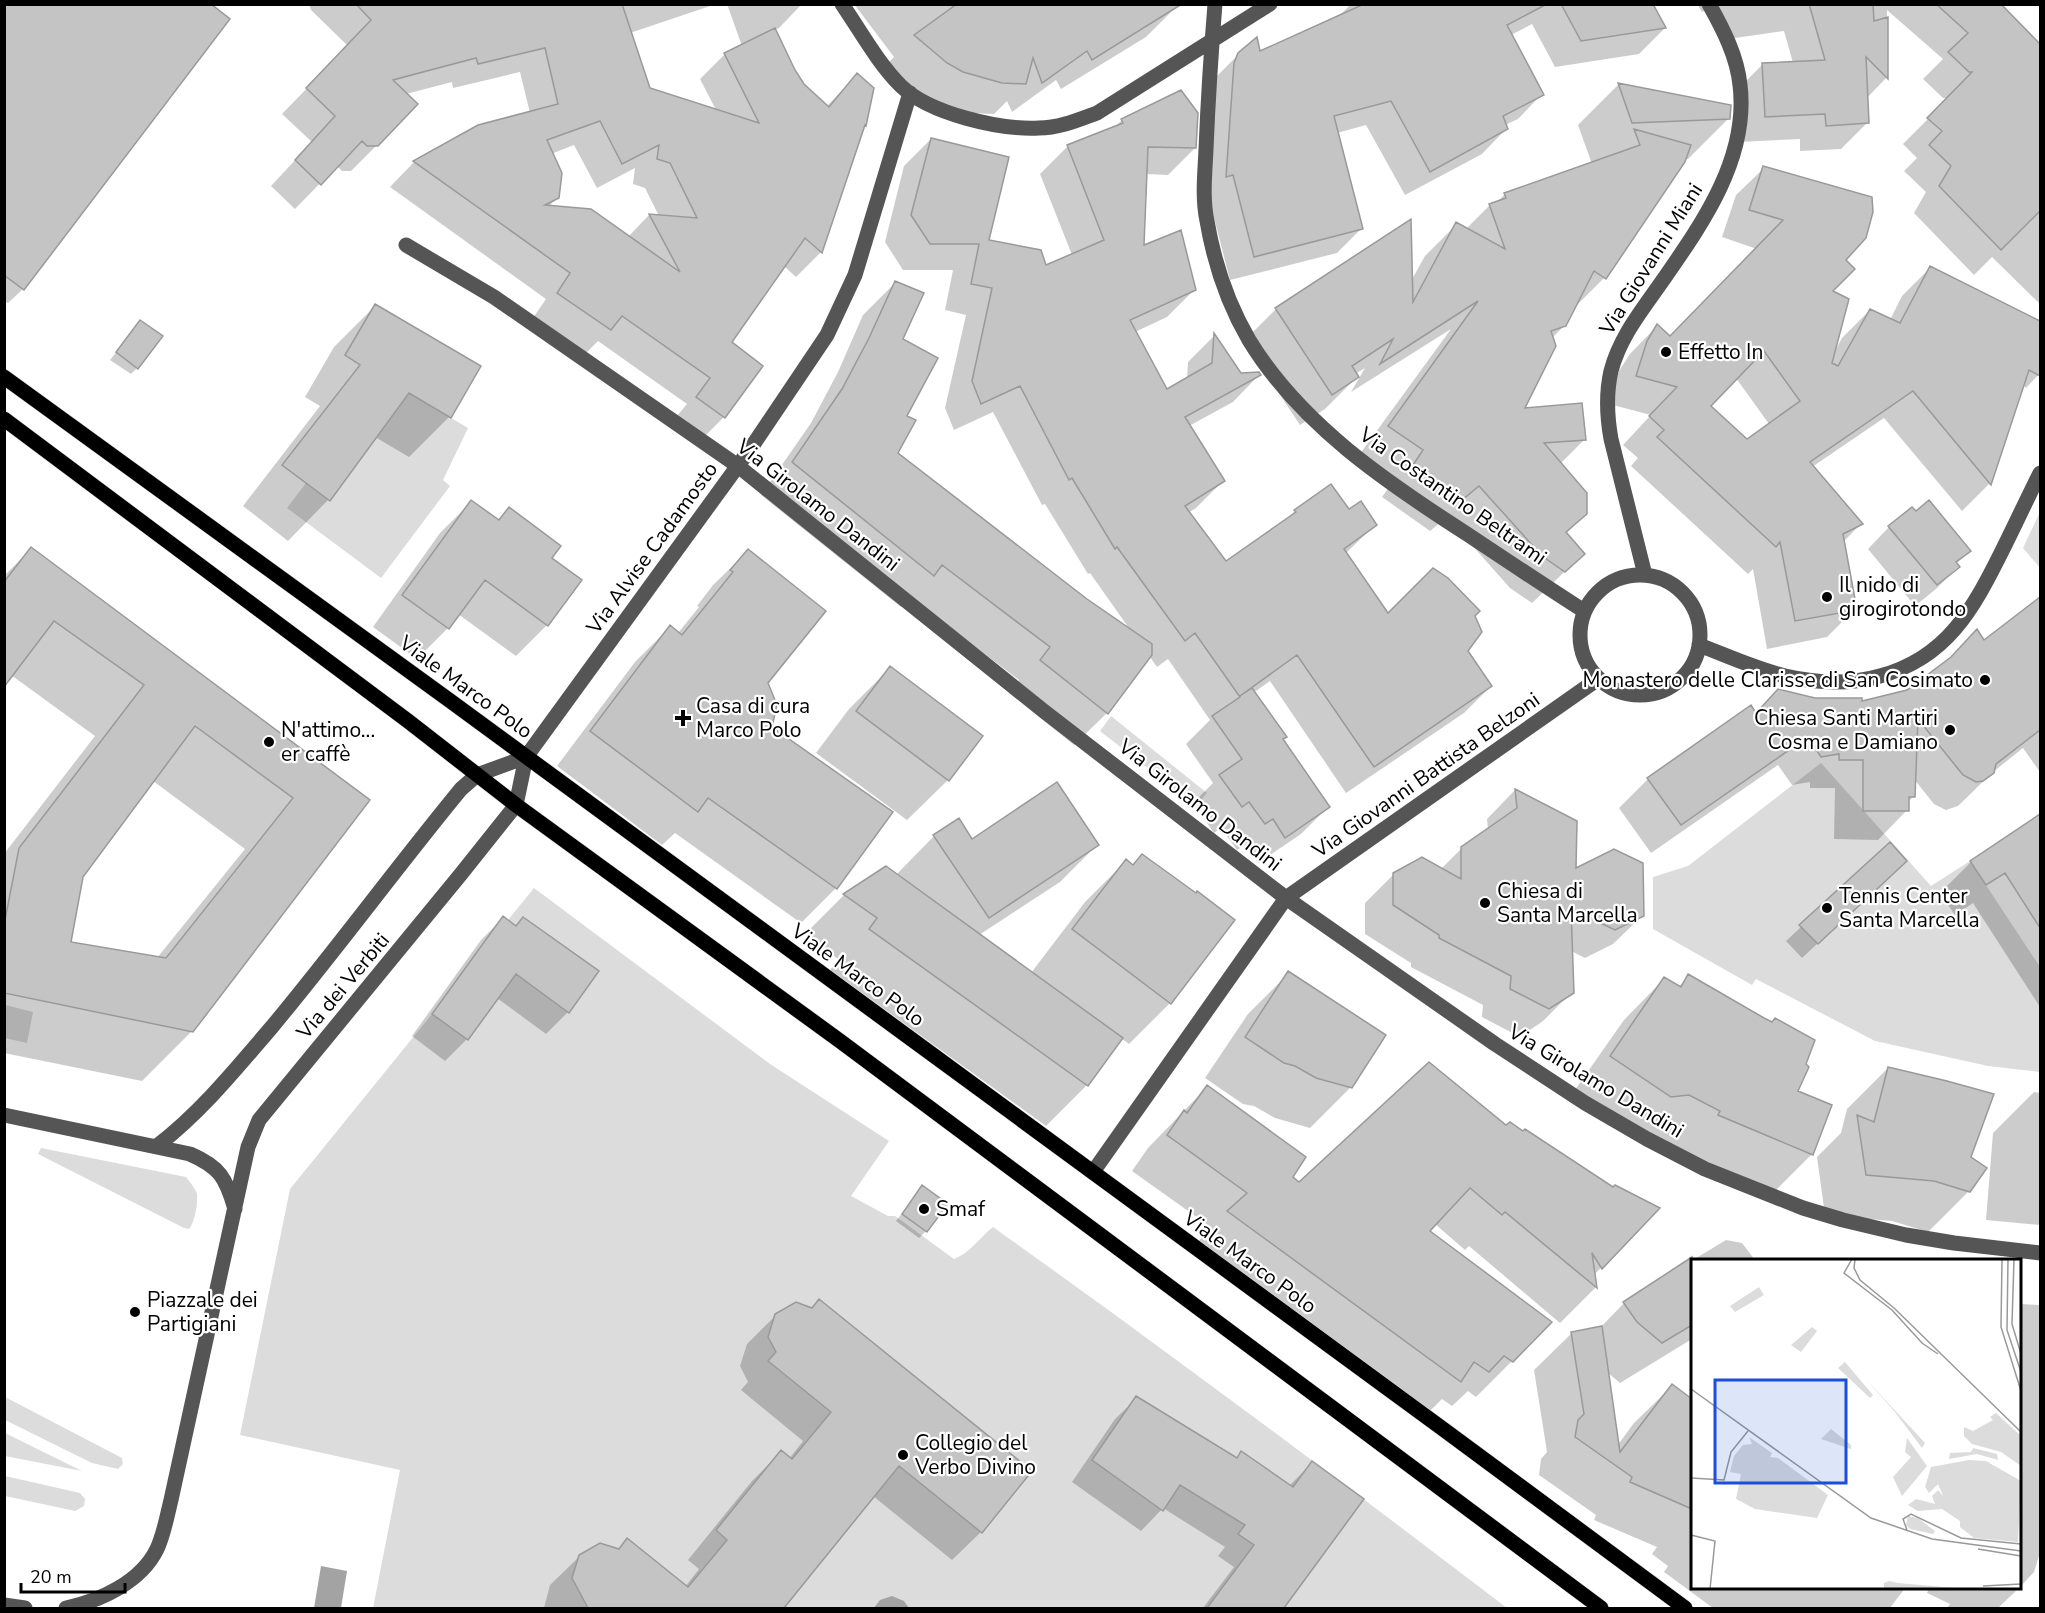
<svg xmlns="http://www.w3.org/2000/svg" width="2045" height="1613" viewBox="0 0 2045 1613" font-family="'Nunito Sans',sans-serif">
  <rect width="100%" height="100%" fill="#fff"/>
  <!-- green -->
  <path fill="#dcdcdc" d="M409 393 468 428 443 480 450 486 381 578 287 508 306 483 330 501Z
    M2040 512V568L2023 548Z
    M1111 716 1207 793 1196 806 1100 731Z
    M1821 763 1931 886 1970 861 2040 967V1072L1988 1066 1875 1041 1756 979 1752 985 1653 929V877L1688 866Z
    M534 888 770 1064 889 1141 851 1196 888 1216H895L954 1259C970 1253 980 1237 993 1227 1167 1351 1338 1479 1507 1608H373L400 1470 240 1435 290 1189 432 1014 468 1040 516 974 569 1013 599 971 524 917 516 926 508 920Z
    M5 1005 33 1012 27 1043 5 1038Z
    M41 1148 186 1177C190 1182 195 1188 197 1194 198 1203 195 1222 189 1229L184 1228 40 1155 38 1154Z
    M5 1397 122 1458 123 1464 118 1469 92 1463 5 1420Z
    M4 1433H5L82 1471 5 1456Z
    M5 1476 80 1493 85 1499 84 1506 75 1511 5 1496Z"/>
  <!-- water -->
  <path fill="#a3a3a3" d="M321 1566 347 1571 341 1608H314Z
    M892 1596 904 1601 909 1608H874L880 1600Z"/>
  <!-- shadow -->
  <path fill="#0003" fill-rule="evenodd" d="M4 4 23 289 8 303 4 301Z
    M309 4H716L630 33 649 89 716 110 700 79 725 54 742 46 727 4H802L779 28 774 30 793 71 803 85 826 107 857 75 862 128 821 252 796 277 784 266 730 343 761 367 724 417 699 442 672 422 687 404 598 341 585 354 533 318 546 299 390 187 414 162 478 126 530 113 520 72 453 88 452 82 406 94 377 145 351 171H342L337 166 295 209 271 186 312 142 282 114 348 46 311 10ZM574 145 597 188 635 168 633 184 645 188 659 216 649 215 628 237 548 207 558 197 551 154Z
    M854 4H1175L1177 6 1146 37 1061 89 1056 80 1012 112 1007 101 994 114 971 113 932 102 884 67 894 57Z
    M1351 4H1651L1665 28 1639 54 1555 67 1532 24 1509 36 1542 94 1518 119 1505 125 1506 129 1482 154 1405 195 1366 125 1337 133 1361 229 1337 253 1230 280 1209 198 1214 79 1239 54 1259 53 1337 18Z
    M1697 4H1999L2040 47V304L1992 257 1974 275 1914 213 1926 192 1904 171 1917 158 1903 144 1949 98H1943L1923 79 1943 59 1887 10 1886 78 1866 99 1867 123 1841 149 1800 151V139L1739 142 1737 90 1763 64 1793 63 1784 31 1728 39 1712 6 1702 12Z
    M1618 85 1729 106V118L1688 159H1685L1604 278 1572 310 1565 325 1552 338 1522 410 1585 439 1560 464 1586 513 1566 534 1583 554 1532 603 1510 588 1447 517 1430 531 1382 497 1392 483 1357 458 1451 329 1351 392 1365 368 1355 374 1357 377 1325 409 1300 425 1244 341 1276 309 1411 281 1425 256 1457 224 1466 229 1490 205 1496 203 1505 194 1592 164 1578 125Z
    M1122 120 1195 148 1168 175 1146 174 1142 250 1194 290 1167 317 1135 332 1166 391 1187 379 1188 362 1214 336 1240 375H1259L1233 402 1189 426 1223 481 1196 508 1188 513 1226 563 1283 523 1295 511 1330 486 1348 512 1375 525 1345 554 1388 615H1474L1466 650 1491 686 1464 713 1346 793 1270 681 1253 693 1282 740 1328 807 1301 834 1258 863 1245 845 1237 850 1221 828 1214 833 1193 803 1213 783 1186 744 1210 720 1168 659 1157 667 1150 657 1107 713 1074 745 1009 693 1019 680 910 597 901 607 761 495 811 423 838 372 863 315 895 283 901 340 905 416 896 454 1086 600 1131 631 1090 573 1088 574 1045 504 1042 505 993 412 954 430 945 408 966 315 945 310 953 270H903L885 242 904 166 931 139 987 241 1045 267 1072 255 1040 174 1067 147 1114 128Z
    M1764 168 1844 260 1831 292 1834 353 1842 338 1870 310 1890 320 1902 296 1930 268 2040 323V373L2026 388 2024 386 2022 388 1989 484 1962 511 1884 418 1812 467 1861 524 1843 542 1855 609 1827 637 1767 649 1753 569 1748 574 1631 466 1638 458 1623 445 1651 415 1609 404 1619 371 1630 354 1657 326 1670 337 1757 249 1722 237 1736 195ZM1736 378 1769 424 1747 441 1709 406Z
    M375 306 449 417 409 457 375 437 328 500 288 541 243 506 320 406 305 397 334 347Z
    M140 322 137 368 131 374 110 360Z
    M471 502 497 520 509 509 550 559 547 625 516 656 458 614 448 628 417 659 373 627 440 533Z
    M1889 527 1969 551 1956 564 1958 567 1936 589 1915 606 1868 549Z
    M31 549 368 800 192 1031 142 1081 4 1053V854L95 736 11 675 4 684V576ZM153 781 245 849 157 958 69 943 81 877Z
    M748 551 767 683 770 728 836 888 801 923 675 833 662 845 557 766 635 662 670 627 678 633 699 607 697 606 713 585Z
    M2038 601 2040 604V772L2023 748 1993 772 1958 806 1946 810 1934 804 1914 779 1913 797 1907 803V810L1878 840 1834 839 1835 788H1810V782L1792 785 1778 765 1651 853 1619 808 1648 779 1755 714 1815 699 1861 703 1908 691 1984 642Z
    M890 668 948 780 907 820 816 753 849 709Z
    M1515 790 1575 870 1642 916 1613 944 1585 958 1571 951 1572 992 1543 1021 1520 1037 1482 1017 1483 1005 1411 967V963L1365 934V903L1394 874 1441 869 1462 848 1488 830 1487 819Z
    M2040 816V1007L1973 903 1955 915 1940 893 1971 862Z
    M934 836 972 841 1097 845 1060 882 979 935 1031 973 1085 902 1126 861 1132 866 1142 856 1233 920 1170 1003 1129 1044 1121 1038 1087 1085 1046 1126 830 970 838 959 804 935 844 895 896 875Z
    M1891 875 1802 958 1786 941 1801 927Z
    M503 918 568 1012 546 1034 497 998 467 1039 445 1061 412 1036 481 940Z
    M1289 973 1351 1087 1310 1128 1275 1118 1254 1106 1243 1104 1205 1078 1248 1014Z
    M1689 976 1796 1092 1812 1154 1771 1195 1570 1097 1624 1020 1664 979 1678 987Z
    M1888 1068 1969 1158V1191L1928 1232 1892 1221 1825 1215 1817 1157 1841 1133 1847 1109Z
    M1207 1087 1300 1184 1506 1127 1613 1189 1658 1209 1593 1276 1595 1288 1560 1323 1469 1246 1465 1250 1435 1224 1428 1231 1512 1361 1476 1397 1468 1391 1452 1406 1442 1399 1424 1417 1192 1247 1212 1228 1132 1171 1148 1148Z
    M2034 1092 2040 1093V1225L1986 1220 1993 1133Z
    M922 1187 926 1231 919 1238 896 1221Z
    M1726 1240 1742 1243 1755 1260H1693Z
    M1692 1261V1339L1620 1383 1607 1372 1617 1446 1634 1423 1672 1386 1692 1401V1588H1905L1890 1608H1713L1664 1572 1668 1566 1652 1554 1657 1547 1594 1520 1596 1515 1539 1475 1541 1459 1547 1452 1534 1370 1572 1333 1599 1329 1624 1303Z
    M2020 1304 2040 1305V1553L2034 1572 2020 1587Z
    M776 1315 981 1532 952 1560 873 1496 782 1608H544L550 1585 580 1556 618 1550 627 1540 685 1587 699 1569 688 1560 752 1481 781 1452 789 1459 803 1441 741 1390 748 1382 740 1366 747 1344Z
    M1137 1398 1236 1459 1241 1453 1289 1486 1312 1463 1362 1500 1282 1608H1203L1234 1567 1218 1556 1225 1547 1163 1508 1141 1531 1072 1482 1115 1419Z
    M1929 1588H2019L1998 1608H1947L1950 1604 1927 1593Z"/>
  <!-- building -->
  <path fill="#c4c4c4" stroke="#999" stroke-width="1.5" fill-rule="evenodd" d="M4 4H211L230 19 24 290 4 275Z
    M356 4H622L650 88 759 123 724 53 775 28 795 70 804 84 829 107 857 73 874 88 866 126 865 125 822 253 805 238 732 342 763 366 725 418 696 397 710 378 622 316 611 330 557 293 570 273 413 161 478 125 558 104 545 48 478 64 476 58 393 80 418 104 378 146H367L362 141 321 185 295 160 335 116 306 88 371 20ZM600 121 622 164 659 145 657 159 670 163 697 218 649 214 680 272 591 209 545 205 559 198 562 173 547 140Z
    M957 4H1182L1092 60 1087 51 1042 83 1033 58 1026 84 1002 83 963 72 947 63 914 35Z
    M1364 4H1547L1507 25 1544 95 1503 116 1508 129 1430 172 1391 101 1334 116 1363 229 1254 257 1233 175 1226 177 1234 63 1238 53 1257 37 1260 51Z
    M1561 4H1653L1666 28 1581 41Z
    M1809 4H1873L1874 21 1888 17V79L1866 57 1869 123 1826 126 1825 114 1765 117 1762 63 1825 60Z
    M1936 4H2001L2040 44V211L2001 250 1939 186 1951 166 1929 145 1942 131 1927 118 1972 72H1969L1948 52 1968 33Z
    M1618 83 1731 105 1730 119 1632 123Z
    M1181 90 1198 113 1196 148 1148 147 1144 245 1181 230 1196 290 1130 320 1167 389 1212 363 1214 333 1241 373 1259 372 1261 375 1185 417 1225 481 1185 506 1226 561 1296 512 1294 510 1331 484 1349 509 1361 501 1377 525 1344 549 1388 613 1433 568 1448 578 1480 611 1475 616 1482 632 1468 651 1492 686 1374 767 1297 655 1240 696 1252 688 1287 737 1283 739 1330 807 1285 838 1273 819 1265 824 1249 802 1242 807 1219 775 1242 759 1212 716 1240 697 1195 633 1185 641 1117 547 1115 549 1072 478 1069 480 1020 386 981 404 972 381 992 288 971 284 979 244H930L911 215 931 138 1009 157 989 240 1041 250 1046 265 1104 240 1067 145 1123 123 1121 119Z
    M1634 129 1691 145 1685 162 1606 279 1594 271 1566 326 1551 331 1556 346 1525 408 1582 403 1586 440 1544 443 1587 493V514L1566 532 1585 554 1565 572 1542 556 1479 486 1462 500 1413 465 1423 450 1388 426 1478 301 1380 364 1393 339 1352 366 1359 377 1332 395 1275 308 1411 219 1413 302 1456 222 1505 249 1489 204 1506 198 1504 193 1640 145Z
    M1763 166 1872 197 1873 212 1866 238 1846 260 1855 269 1833 291 1849 299 1832 363 1838 366 1870 309 1900 323 1930 266 2040 321V376L2029 370 1991 485 1913 391 1810 462 1863 524 1843 534 1857 610 1795 621 1780 542 1776 547 1657 437 1664 430 1649 416 1677 387 1636 376 1647 341 1657 324 1670 336 1783 220 1749 210ZM1764 351 1800 401 1747 439 1711 406Z
    M895 281 924 293 903 339 938 358 907 416 916 420 898 453 1087 599 1152 644V655L1108 714 1040 660 1050 647 942 565 934 576 792 462 842 389 869 338Z
    M375 304 481 366 451 418 409 393 330 501 282 465 360 365 345 355Z
    M140 320 163 336 138 369 116 352Z
    M471 500 499 520 509 507 561 546 552 558 582 580 548 626 485 580 449 629 402 595Z
    M1929 500 1971 551 1956 562 1960 567 1937 585 1888 526 1912 507 1916 511Z
    M31 547 370 800 193 1032 4 993V925L19 848 144 685 54 621 4 687V582ZM195 726 293 798 166 958 71 942 83 877Z
    M748 549 826 611 768 683 777 705 772 727 893 812 837 889 708 798 698 812 590 731 670 625 682 635 733 572 730 570Z
    M2040 597V730L1996 764 1994 773 1983 781 1976 782 1963 775 1918 719 1915 797H1909V811H1863V760H1839V754L1821 757 1808 737 1681 825 1647 778 1751 705 1756 713 1778 689 1815 698H1862V701L1907 690 1951 657 1977 629 1984 640Z
    M890 666 983 736 949 781 856 711Z
    M1057 782 1099 845 989 918 933 835 959 818 972 839Z
    M1515 789 1577 821 1576 868 1614 849 1643 863 1644 916 1615 930 1571 909 1574 993 1549 1009 1510 989 1511 976 1439 938V935L1393 905V873L1422 857 1461 879V847L1517 808Z
    M2040 814V928L2005 873 1986 885 1970 861Z
    M1890 842 1907 861 1818 944 1799 925Z
    M1142 854 1196 893 1197 891 1235 920 1171 1004 1072 929 1126 859 1133 865Z
    M886 866 1123 1038 1088 1086 869 929 877 918 843 894Z
    M503 916 516 926 523 917 599 971 569 1013 516 974 468 1040 432 1014Z
    M1288 971 1386 1035 1352 1088 1316 1078 1295 1066 1284 1063 1245 1037Z
    M1688 974 1764 1018 1772 1022 1775 1018 1815 1040 1806 1064 1809 1067 1798 1091 1832 1105 1813 1155 1718 1115 1720 1111 1689 1095 1671 1097 1610 1056 1664 977 1681 987Z
    M1429 1062 1506 1125 1510 1122 1523 1131 1525 1129 1613 1187 1615 1185 1660 1208 1602 1269 1592 1253 1597 1288 1505 1212 1502 1215 1470 1188 1430 1231 1552 1322 1513 1362 1504 1356 1489 1372 1474 1362 1461 1382 1227 1211 1247 1193 1167 1135 1184 1110 1187 1113 1207 1085 1306 1157 1293 1177 1299 1182Z
    M1888 1067 1947 1081 1994 1094 1971 1157 1987 1168 1970 1192 1934 1181 1866 1175 1857 1115 1874 1122Z
    M922 1185 948 1204 927 1232 902 1214Z
    M1692 1257V1325L1662 1343 1637 1322 1623 1302Z
    M819 1299 1032 1471 982 1533 899 1466 784 1608H588L572 1578 579 1555 600 1543 619 1549 627 1538 688 1587 727 1540 716 1530 781 1450 792 1459 831 1412 768 1361 776 1352 768 1337 775 1314 796 1302 812 1308Z
    M1602 1326 1620 1452 1672 1384 1692 1399V1509L1630 1482 1632 1477 1575 1437 1578 1420 1584 1414 1571 1332Z
    M1136 1396 1237 1458 1241 1451 1293 1487 1312 1461 1364 1499 1284 1608H1207L1254 1545 1238 1534 1245 1525 1180 1485 1163 1511 1092 1460Z"/>
  <g fill="none" stroke-linecap="round" stroke-linejoin="round">
    <!-- major casing -->
    <g stroke="#dbdbdb" stroke-width="16">
      <path id="major" d="M4 377 449 700 1443 1429 1685 1608
        M4 419 408 721 516 805 840 1041 1601 1608"/>
    </g>
    <!-- minor -->
    <path stroke="#555" stroke-width="15" d="M842 4C861 32 878 63 901 86 930 114 1000 130 1039 128 1059 128 1078 120 1097 113L1270 4
      M1215 4C1211 53 1208 101 1206 149 1205 173 1202 198 1207 221 1214 262 1228 304 1249 340 1300 424 1386 482 1467 534 1506 560 1545 586 1584 611
      M406 245 494 297 738 466 1045 712 1286 898 1495 1044 1585 1103 1647 1139 1705 1169 1803 1208 1843 1220 1906 1235 1954 1243 2040 1253
      M1580 635a60 60 0 1 1 120 0a60 60 0 1 1-120 0Z
      M1645 575 1611 439C1607 417 1606 393 1611 371 1620 336 1643 309 1663 280 1702 224 1749 158 1740 85 1737 56 1723 29 1709 4
      M1699 645C1728 656 1756 669 1785 676 1816 683 1849 685 1880 676 1947 658 1973 609 2002 551 2015 525 2027 499 2040 473
      M4 1115 190 1154C220 1167 226 1178 235 1209
      M157 1146C201 1112 235 1070 271 1028 336 950 396 868 461 789L477 775 526 757
      M1093 1172 1286 898 1598 679
      M4 1605 25 1608
      M66 1608C100 1601 141 1582 157 1549 164 1534 167 1516 171 1500L248 1147 259 1120 461 874 516 805 526 757 753 445 827 335 855 275 910 93"/>
    <!-- major -->
    <use href="#major" stroke="#000" stroke-width="15"/>
  </g>
  <!-- markers -->
  <g fill="#000" stroke="#fff" stroke-width="2">
    <circle cx="1666" cy="352" r="6"/>
    <circle cx="1827" cy="597" r="6"/>
    <circle cx="1985" cy="680" r="6"/>
    <path d="M680 709h6v6h6v6h-6v6h-6v-6h-6v-6h6z"/>
    <circle cx="1950" cy="730" r="6"/>
    <circle cx="269" cy="742" r="6"/>
    <circle cx="1485" cy="903" r="6"/>
    <circle cx="1827" cy="908" r="6"/>
    <circle cx="924" cy="1209" r="6"/>
    <circle cx="135" cy="1312" r="6"/>
    <circle cx="903" cy="1455" r="6"/>
  </g>
  <g text-anchor="middle" dominant-baseline="central" stroke-width="4.5" stroke-linejoin="round" paint-order="stroke">
    <!-- street labels -->
    <g font-size="21" fill="#000" stroke="#fff">
      <text transform="translate(1651 259) rotate(-58)">Via Giovanni Miani</text>
      <text transform="translate(1453 496) rotate(35)">Via Costantino Beltrami</text>
      <text transform="translate(818 505) rotate(38)">Via Girolamo Dandini</text>
      <text transform="translate(652 548) rotate(-54)">Via Alvise Cadamosto</text>
      <text transform="translate(466 687) rotate(36)">Viale Marco Polo</text>
      <text transform="translate(1426 775) rotate(-35)">Via Giovanni Battista Belzoni</text>
      <text transform="translate(1200 805) rotate(38)">Via Girolamo Dandini</text>
      <text transform="translate(858 975) rotate(36)">Viale Marco Polo</text>
      <text transform="translate(343 986) rotate(-50)">Via dei Verbiti</text>
      <text transform="translate(1596 1081) rotate(31)">Via Girolamo Dandini</text>
      <text transform="translate(1250 1262) rotate(36)">Viale Marco Polo</text>
    </g>
    <!-- poi labels -->
    <g font-size="21" fill="#000" stroke="#fff" text-anchor="start">
      <text x="1678" y="352">Effetto In</text>
      <text x="1839" y="585">Il nido di<tspan x="1839" dy="24">girogirotondo</tspan></text>
      <text x="1973" y="680" text-anchor="end">Monastero delle Clarisse di San Cosimato</text>
      <text x="696" y="706">Casa di cura<tspan x="696" dy="24">Marco Polo</tspan></text>
      <text x="1938" y="718" text-anchor="end">Chiesa Santi Martiri<tspan x="1938" dy="24">Cosma e Damiano</tspan></text>
      <text x="281" y="730">N'attimo...<tspan x="281" dy="24">er caffè</tspan></text>
      <text x="1497" y="891">Chiesa di<tspan x="1497" dy="24">Santa Marcella</tspan></text>
      <text x="1839" y="896">Tennis Center<tspan x="1839" dy="24">Santa Marcella</tspan></text>
      <text x="936" y="1209">Smaf</text>
      <text x="147" y="1300">Piazzale dei<tspan x="147" dy="24">Partigiani</tspan></text>
      <text x="915" y="1443">Collegio del<tspan x="915" dy="24">Verbo Divino</tspan></text>
    </g>
  </g>
  <!-- overview -->
  <g transform="translate(1691 1259)">
    <rect width="330" height="330" fill="#fff"/>
    <path d="M68 28 73 36 44 53 39 47ZM121 68 126 72 110 93 100 86ZM154 103 182 136 179 139 147 109ZM173 118 234 184 231 189 204 153ZM305 154 330 177V207L310 193 281 185 273 177V168L282 172 302 161 299 158ZM140 170 160 186V190L130 180ZM58 178 81 194 79 198 87 199 137 236 126 259 64 250 45 240 50 215 39 213 43 197 52 186 61 185ZM216 179 236 207 211 237 202 218 220 198 214 193ZM282 189 306 195 307 201 286 195 258 200 259 194 280 193ZM278 201 295 202 330 222 327 283 283 279 269 268V262L251 250 227 252 217 246 225 240 244 245 241 237 247 231 252 237 247 225 238 234 234 228 240 208ZM217 257 227 259 244 272 242 275 219 270 215 266ZM198 322 207 324 275 330H193V324Z" fill="#dcdcdc"/>
    <path fill="none" stroke="#999" stroke-width="1.5" d="M161 0 153 14 201 51 231 84 247 95M164 0 163 9 169 21 203 49 330 173M311 0 310 68 330 132M317 0 316 71 330 113M323 0 321 65 330 95M0 130 180 259 241 280 330 292M0 219 33 221 40 193 57 172M216 271 212 260 220 255 270 279 330 285M0 276 24 282 19 330M287 290 330 297M292 327 330 325"/>
    <path fill="#1d4ed8" fill-opacity="0.15" stroke="#1d4ed8" stroke-width="3" d="M24 121H155V224H24Z"/>
    <rect width="330" height="330" fill="none" stroke="#000" stroke-width="3"/>
  </g>
  <!-- border -->
  <rect width="2045" height="1613" fill="none" stroke="#000000" stroke-width="12"/>
  <!-- scale -->
  <path d="M21 1583v9h104v-9" fill="none" stroke="#000000" stroke-width="3"/>
  <text x="30" y="1583" font-size="18" fill="#000000" stroke="#ffffff" stroke-width="4.5" paint-order="stroke">20 m</text>
</svg>
